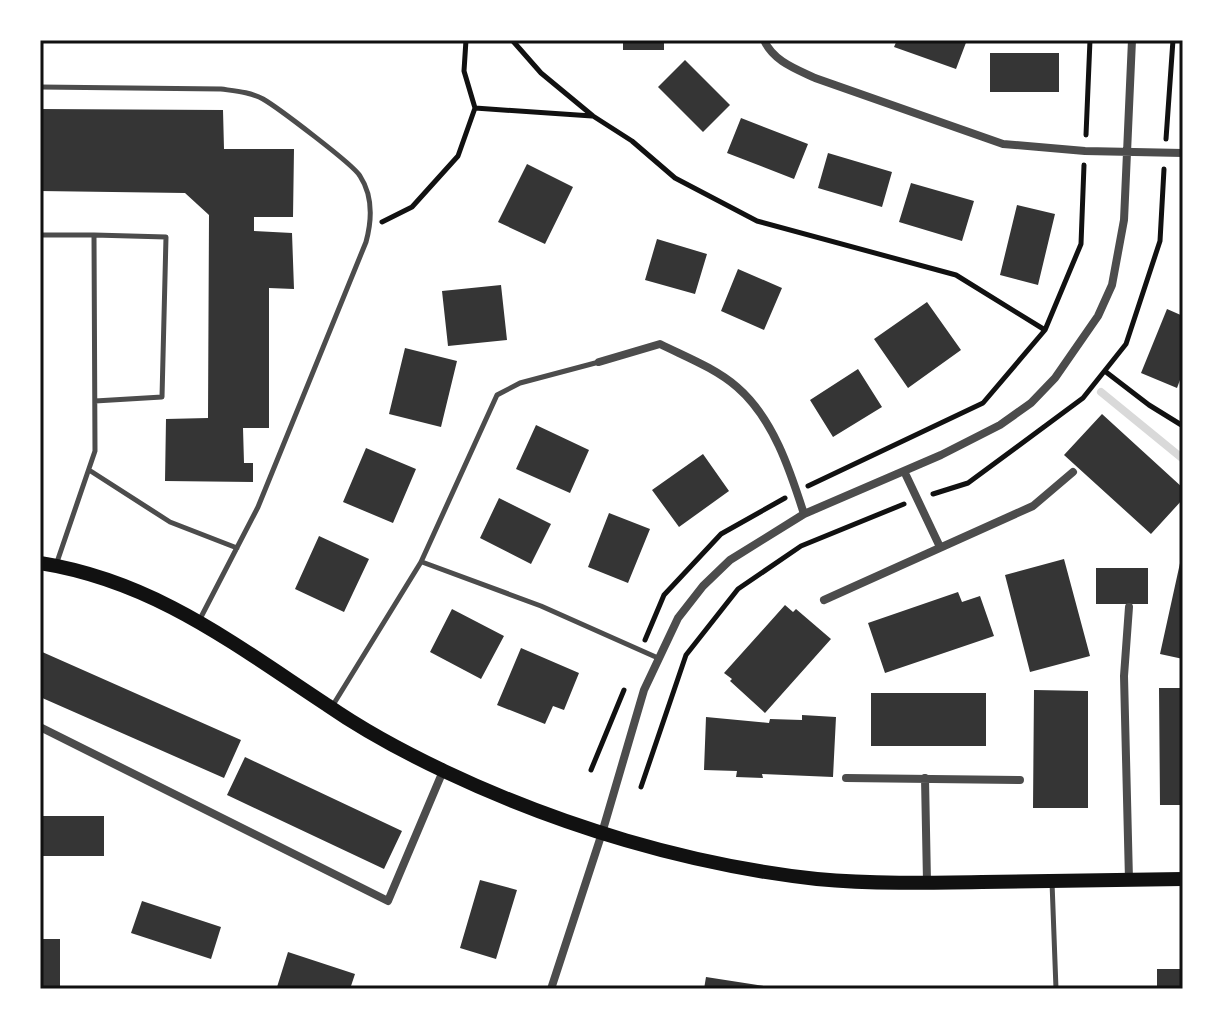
<svg xmlns="http://www.w3.org/2000/svg" width="1223" height="1029" viewBox="0 0 1223 1029" font-family="Mulish,sans-serif">
  <rect width="100%" height="100%" fill="#fff"/>
  <g fill="none" stroke-linecap="round" stroke-linejoin="round">
    <!-- stream -->
    <path stroke="#d9d9d9" stroke-width="8" d="M1101 392 1183 459"/>
  </g>
  <!-- building -->
  <path fill="#353535" d="M623 40H664V50H623Z
    M897 40H967L956 69 894 47Z
    M990 53H1059V92H990Z
    M685 60 730 105 703 132 658 87Z
    M40 109 223 110 224 149H294L293 217H254V231L292 233 294 289 269 288V428H243L244 463H253V482L165 481 166 419 208 418 209 215 185 193 40 191Z
    M741 118 808 144 794 179 727 153Z
    M828 153 892 172 882 207 818 188Z
    M527 164 573 187 545 244 498 222Z
    M911 183 974 201 962 241 899 222Z
    M1017 205 1055 214 1038 285 1000 275Z
    M657 239 707 254 695 294 645 280Z
    M738 269 782 288 764 330 721 311Z
    M501 285 507 340 448 346 442 291Z
    M927 302 961 350 908 388 874 339Z
    M1167 309 1183 316V372L1177 388 1141 373Z
    M405 348 457 361 441 427 389 414Z
    M858 369 882 407 833 437 810 400Z
    M1102 414 1183 488V499L1151 534 1064 455Z
    M536 425 589 450 570 493 516 469Z
    M366 448 416 469 393 523 343 502Z
    M703 454 729 491 679 527 652 490Z
    M499 498 551 524 531 564 480 538Z
    M609 513 650 529 628 583 588 567Z
    M319 536 369 559 344 612 295 589Z
    M1182 554H1183V659L1160 654Z
    M1064 559 1090 656 1030 672 1005 575Z
    M1096 568H1148V604H1096Z
    M958 592 962 602 980 596 994 636 885 673 868 623Z
    M785 605 793 612 796 609 831 639 765 713 730 681 732 679 724 673Z
    M452 609 504 636 481 679 430 652Z
    M521 648 579 673 564 710 553 706 545 724 497 705Z
    M40 651 241 740 224 778 40 697Z
    M1159 688H1183V805H1160Z
    M1034 690 1088 691V808H1033Z
    M871 693H986V746H871Z
    M802 715 836 717 833 777 762 774 763 778 736 777 737 771 704 770 706 717 769 723 770 719 802 720Z
    M245 757 402 831 384 869 227 795Z
    M40 816H104V856H40Z
    M480 880 517 890 496 959 460 948Z
    M142 901 221 927 211 959 131 933Z
    M40 939H60V989H40Z
    M288 952 355 974 350 989 277 987Z
    M1157 969H1183V989H1157Z
    M706 977 770 987V989H704Z"/>
  <g fill="none" stroke-linecap="round" stroke-linejoin="round">
    <!-- path -->
    <path stroke="#111" stroke-width="5" d="M466 40 464 71 475 108
      M512 40 541 73 593 116 632 141 675 178 757 221 956 275 1045 330
      M1086 135 1090 40
      M1166 139 1173 40
      M382 222 412 207 458 156 475 108 592 116
      M1106 372 1149 405 1183 426
      M808 486 983 403 1045 330 1081 244 1084 165
      M933 494 968 483 1083 398 1126 344 1160 241 1164 169
      M645 640 664 595 721 534 785 498
      M591 770 624 690
      M641 787 686 655 738 589 801 546 904 504"/>
    <!-- service -->
    <path stroke="#4c4c4c" stroke-width="5" d="M40 87 221 89C235 91 250 92 263 99 277 107 354 165 360 176 373 196 372 220 366 242L258 507 200 619
      M40 235H94L95 451 56 565
      M94 235 166 237 162 397 95 401
      M89 470 170 522 237 548
      M422 562 541 606 658 658
      M333 705 421 562 497 395 520 383 599 362
      M1052 882 1056 989"/>
    <!-- minor -->
    <path stroke="#4c4c4c" stroke-width="8" d="M764 40C773 61 796 69 815 78L1003 144 1085 151 1183 153
      M599 362 660 344C686 357 715 368 737 387 773 418 790 470 804 514
      M904 471 940 547
      M824 600 1033 506 1073 472
      M1129 607 1124 676 1129 880
      M40 727 388 901 443 771
      M846 778 1020 780
      M925 778 927 882
      M551 989 602 833 644 690 678 618 703 586 730 560 804 514 941 455 1000 425 1031 403 1055 378 1098 316 1112 285 1124 220 1132 40"/>
    <!-- secondary -->
    <path stroke="#111" stroke-width="14" d="M40 563C154 581 234 644 327 705 363 730 404 752 444 771 560 826 689 865 817 879 871 884 927 883 982 882 1049 881 1116 880 1183 879"/>
  </g>
  <!-- border -->
  <rect width="1223" height="1029" fill="none" stroke="#ffffff" stroke-width="84"/>
  <rect x="42" y="42" width="1139" height="945" fill="none" stroke="#111" stroke-width="3"/>
</svg>
